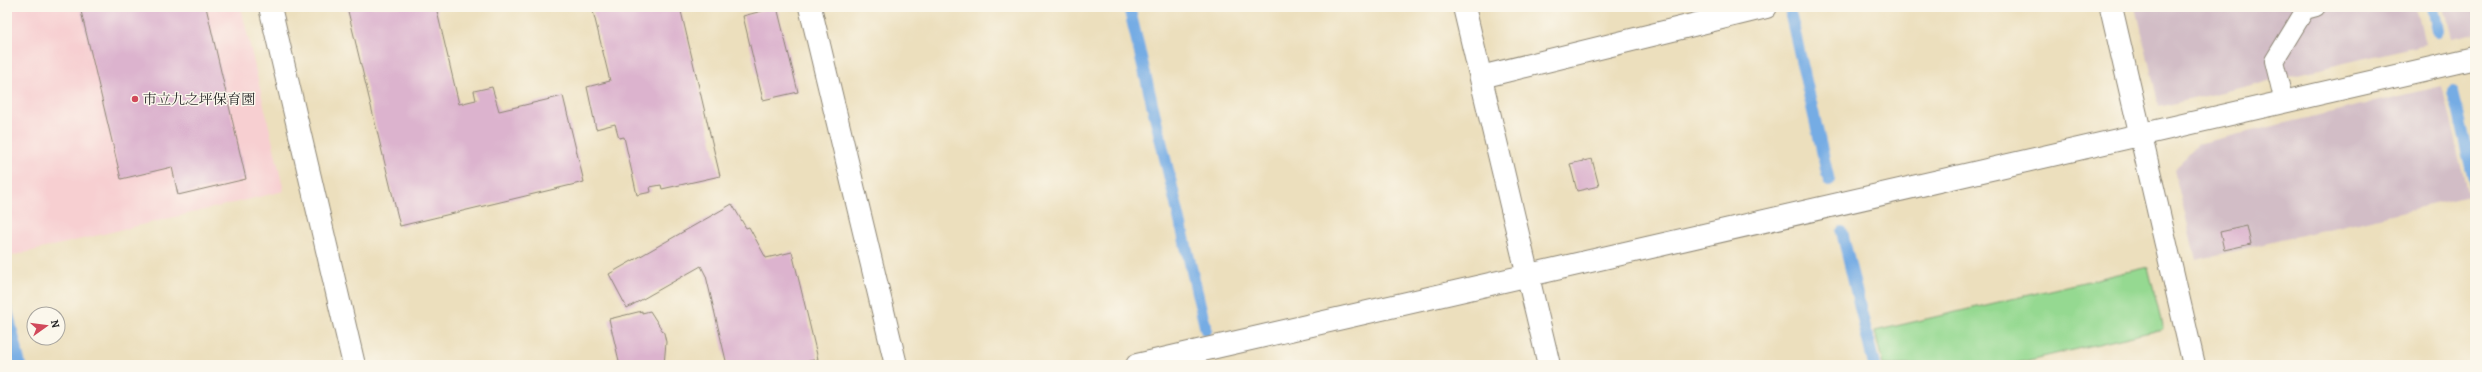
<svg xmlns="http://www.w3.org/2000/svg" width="2482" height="372" viewBox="0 0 2482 372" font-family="Alegreya,'Noto Serif JP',serif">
  <rect width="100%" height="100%" fill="#fbf7ec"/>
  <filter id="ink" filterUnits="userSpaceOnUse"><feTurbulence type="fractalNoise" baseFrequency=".025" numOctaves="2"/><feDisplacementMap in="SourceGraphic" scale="8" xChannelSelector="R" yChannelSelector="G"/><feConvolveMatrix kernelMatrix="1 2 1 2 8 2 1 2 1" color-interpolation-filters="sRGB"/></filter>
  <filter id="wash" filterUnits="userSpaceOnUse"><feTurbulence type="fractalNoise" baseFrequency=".012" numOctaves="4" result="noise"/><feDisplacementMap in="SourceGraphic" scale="16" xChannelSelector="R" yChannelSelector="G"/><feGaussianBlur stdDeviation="0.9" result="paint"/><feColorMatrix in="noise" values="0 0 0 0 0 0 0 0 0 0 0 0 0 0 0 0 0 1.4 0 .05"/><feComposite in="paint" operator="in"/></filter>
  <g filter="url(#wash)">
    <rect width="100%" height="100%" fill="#ecdfbd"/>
    <!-- built -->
    <path fill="#f7cfd1" d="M7 7H241L284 191 7 257Z"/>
    <!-- industrial -->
    <path fill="#d2bdc6" d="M2136 7H2416L2425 44 2159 107Z
      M2444 7H2475V33L2452 38Z
      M2442 86 2468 196 2196 260 2174 170 2197 144Z"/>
    <!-- green -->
    <path fill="#95d991" stroke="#60825e" d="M2148 267 2163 329 2008 365H1883L1875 331Z"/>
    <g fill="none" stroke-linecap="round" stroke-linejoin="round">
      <!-- stream -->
      <path stroke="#75ace4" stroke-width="12" d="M1129 7 1206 330
        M2433 7 2438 31
        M1791 16 1829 181
        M2453 92 2475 184
        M1842 232 1874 365
        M7 310 20 365"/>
    </g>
    <g id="blocks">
      <!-- building -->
      <path fill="#dcb3ce" d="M80 7H206L246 179 178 195 172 167 121 179Z
        M347 7H436L459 104 476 100 474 91 492 87 499 111 563 96 584 182 400 226Z
        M592 7H680L720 176 662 189 661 185 650 187 651 192 637 195 624 137 619 138 615 124 596 129 587 87 610 81Z
        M777 7 798 92 763 100 743 16Z
        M1592 159 1599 186 1577 191 1570 164Z
        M732 204 746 228 749 227 766 258 792 252 818 359 792 365H727L706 276 701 266 627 308 609 274Z
        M2247 226 2251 244 2224 250 2220 232Z
        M642 311V313L650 311 664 333 666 342 664 365H620L609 319Z"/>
    </g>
  </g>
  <g filter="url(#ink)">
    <use href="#blocks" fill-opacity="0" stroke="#8c8574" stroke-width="1"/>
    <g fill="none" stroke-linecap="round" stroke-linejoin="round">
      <!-- lane casing -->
      <g stroke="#8c8574" stroke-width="20">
        <path id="lane" d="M2284 102 2274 61 2305 10 2316 7"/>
      </g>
      <!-- street casing -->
      <g stroke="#8c8574" stroke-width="24">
        <path id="street" d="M270 7 354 365
          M810 7 896 365
          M1464 7 1549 365
          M2111 7 2194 365
          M1481 77 1766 7
          M1137 365 2475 58"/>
      </g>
      <!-- lane -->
      <use href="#lane" stroke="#fff" stroke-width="18"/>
      <!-- street -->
      <use href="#street" stroke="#fff" stroke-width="22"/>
    </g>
  </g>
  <!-- markers -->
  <circle fill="#d1495b" stroke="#fbf7ec" stroke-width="1.5" cx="135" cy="99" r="4"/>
  <g text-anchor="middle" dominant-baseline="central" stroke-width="3" stroke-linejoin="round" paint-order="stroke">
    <!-- poi labels -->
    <g font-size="14" fill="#2b2b2b" stroke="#fbf7ec" text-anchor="start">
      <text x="143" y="99">市立九之坪保育園</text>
    </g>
  </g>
  <!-- margin -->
  <rect width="2482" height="372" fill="none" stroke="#fbf7ec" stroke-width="24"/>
  <!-- north arrow -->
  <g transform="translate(46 326) rotate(76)"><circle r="19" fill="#fbf7ec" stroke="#a8a59f"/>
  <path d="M0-3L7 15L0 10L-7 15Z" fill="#d1495b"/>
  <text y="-6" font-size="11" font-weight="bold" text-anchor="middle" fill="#2b2b2b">N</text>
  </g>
</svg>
